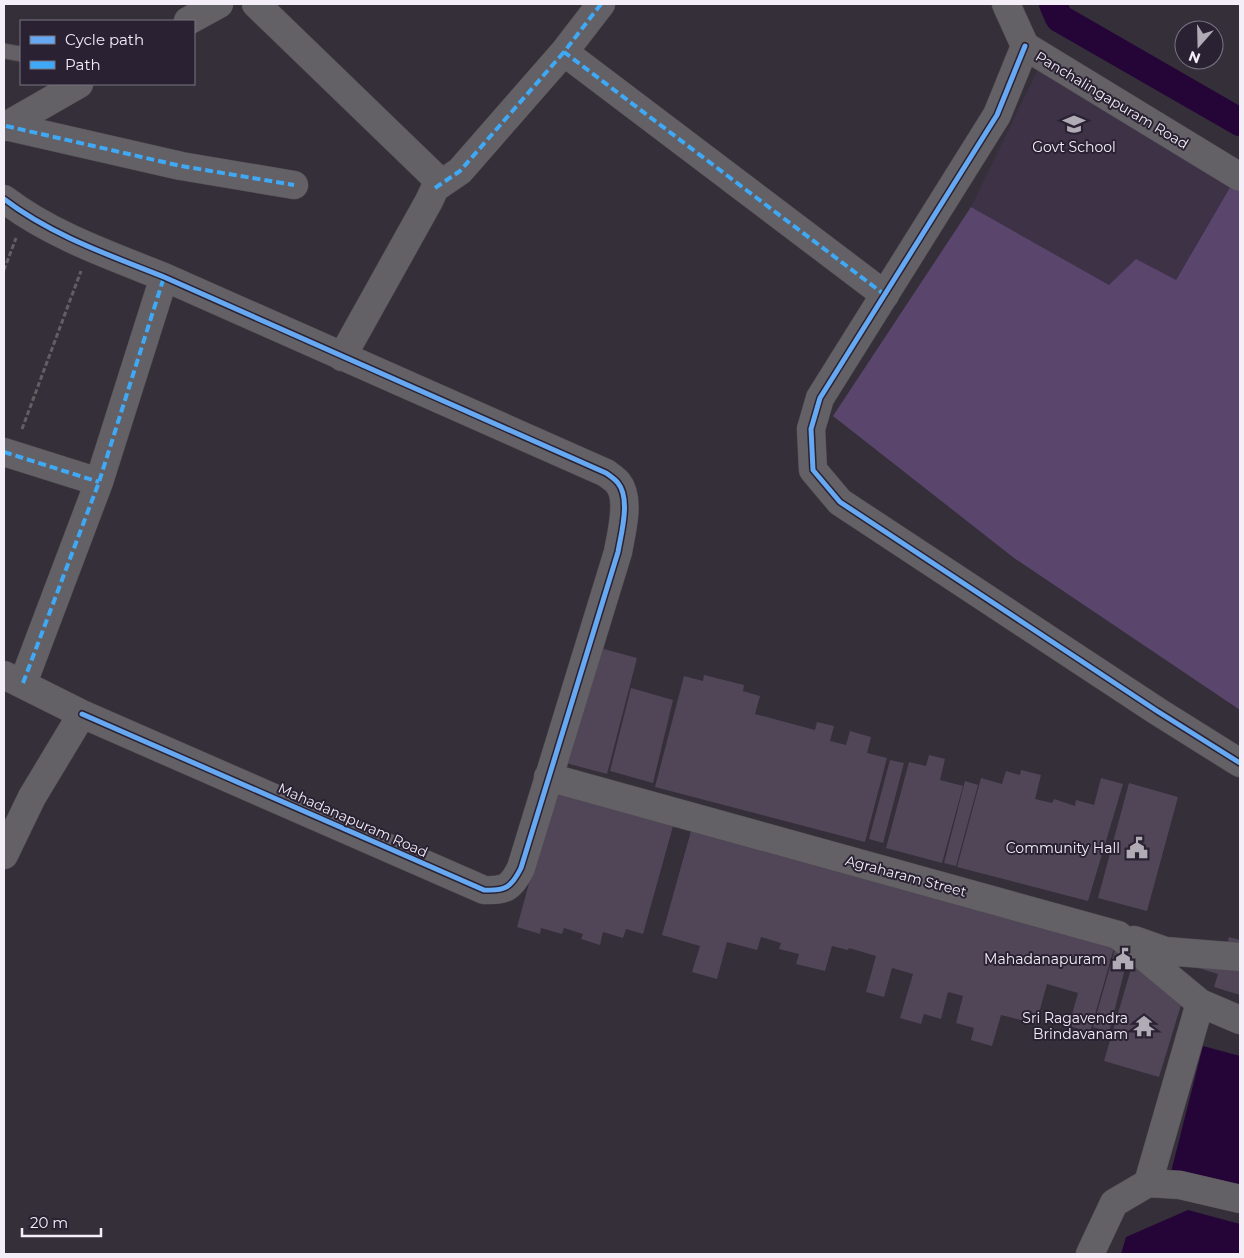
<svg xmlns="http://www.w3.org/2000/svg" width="1244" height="1258" viewBox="0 0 1244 1258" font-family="Montserrat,sans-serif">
  <rect width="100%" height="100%" fill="#342f38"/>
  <!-- built -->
  <path fill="#3e3247" d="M1041 63 1232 184 1175 281 1109 285 971 207Z"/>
  <!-- green -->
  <path fill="#5a456d" d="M1232 184 1240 189V710L1014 558 833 416 971 207 1109 285 1136 259 1176 280Z"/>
  <!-- water -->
  <path fill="#250538" d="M1203 1046 1240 1056V1186L1171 1172Z
    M1188 1210 1240 1224V1254H1121L1126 1237Z"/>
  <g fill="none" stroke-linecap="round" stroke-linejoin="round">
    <!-- canal -->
    <path stroke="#250538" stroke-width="28" d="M1053 4 1059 18 1240 122"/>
  </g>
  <!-- building -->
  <path fill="#514658" d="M593 646 637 658 607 774 562 762Z
    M704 675 744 685 743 691 760 696 755 714 815 730 817 722 834 726 830 741 846 745 850 731 871 737 867 753 887 758 865 842 655 787 684 676 703 681Z
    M631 688 673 700 653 783 610 771Z
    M929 755 945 759 940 780 963 786 942 863 886 848 909 762 926 766Z
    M890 760 904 763 883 843 869 839Z
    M1021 770 1041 775 1035 799 1052 803 1054 799 1075 806 1076 800 1094 805 1101 778 1123 784 1088 901 957 867 981 778 1002 784 1006 771 1020 775Z
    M965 781 978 785 956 866 944 863Z
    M1129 783 1178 797 1147 911 1098 898Z
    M554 793 673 826 643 934 626 929 623 938 603 932 600 945 581 939 583 934 564 928 562 934 541 928 540 934 517 927Z
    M691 831 1114 948 1090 1032 1069 1026 1078 993 1047 984 1036 1024 1001 1015 992 1046 971 1040 974 1028 956 1023 963 996 948 992 941 1019 924 1014 921 1024 900 1018 913 974 892 968 884 997 866 992 876 956 849 948 848 950 832 946 825 971 796 964 799 954 779 949 781 943 761 937 757 950 727 942 717 979 692 972 700 946 662 935Z
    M1229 937 1240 940V995L1214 987 1218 974 1192 966 1225 950Z
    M1115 949 1129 953 1109 1032 1093 1027Z
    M1136 952 1185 992 1159 1077 1104 1061Z"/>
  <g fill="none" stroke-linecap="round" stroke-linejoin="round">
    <!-- service casing -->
    <g stroke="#504c53" stroke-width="16">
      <path id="service" d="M4 51 21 54"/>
    </g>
    <!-- minor casing -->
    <g stroke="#504c53" stroke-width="29">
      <path id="minor" d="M256 4 436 178 435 188 429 201 342 357
        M601 4 564 52 885 295
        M188 21 219 4
        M1025 46 997 115 820 398 811 429 813 470 840 502 1157 711 1240 763
        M6 126 181 166 294 185
        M4 127 79 84
        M435 188 460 171 564 52
        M4 199C51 235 109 255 164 277L606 473C610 476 615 479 618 483 631 499 621 534 618 552L521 868C511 888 505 891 484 890L82 714
        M4 452 99 482
        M4 675 82 714 32 797 4 855
        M23 683 99 482 164 277
        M548 777 1118 935 1200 1003 1240 1020
        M1134 940 1165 951 1240 957
        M1148 1183 1200 1003"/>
    </g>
    <!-- tertiary casing -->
    <g stroke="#504c53" stroke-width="29">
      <path id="tertiary" d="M1006 4 1025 46 1240 177
        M1090 1254 1114 1203 1148 1183 1180 1185 1240 1199"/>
    </g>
    <!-- path -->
    <path stroke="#625f64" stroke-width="3" stroke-dasharray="5 2.5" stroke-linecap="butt" d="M4 270 16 238
      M22 429 81 271"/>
    <!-- service -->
    <use href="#service" stroke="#636066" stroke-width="14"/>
    <!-- minor -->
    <use href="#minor" stroke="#636066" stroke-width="28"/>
    <!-- tertiary -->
    <use href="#tertiary" stroke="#636066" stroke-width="28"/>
    <!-- quiet -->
    <path stroke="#3fa9f5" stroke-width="4" stroke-dasharray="8 4" stroke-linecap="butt" d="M601 4 564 52 885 295
      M6 126 181 166 294 185
      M435 188 460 171 564 52
      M4 452 99 482
      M23 683 99 482 164 277"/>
    <!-- cycleway casing -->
    <g stroke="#2a2232" stroke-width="8">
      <path id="cycleway" d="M1025 46 997 115 820 398 811 429 813 470 840 502 1157 711 1240 763
        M4 199C51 235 109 255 164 277L606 473C610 476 615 479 618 483 631 499 621 534 618 552L521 868C511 888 505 891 484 890L82 714"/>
    </g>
    <!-- cycleway -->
    <use href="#cycleway" stroke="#66a8f1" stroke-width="5"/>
  </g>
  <!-- icons -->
  <defs>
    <g id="school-bare" transform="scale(1.725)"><path d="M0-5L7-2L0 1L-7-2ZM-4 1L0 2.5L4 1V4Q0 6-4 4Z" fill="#b1abb5" stroke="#2a2232" stroke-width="2.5" paint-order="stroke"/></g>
    <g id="civic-bare" transform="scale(1.725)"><path d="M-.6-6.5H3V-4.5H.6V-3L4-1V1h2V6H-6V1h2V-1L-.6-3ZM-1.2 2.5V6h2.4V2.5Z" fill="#b1abb5" stroke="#2a2232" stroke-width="2.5" paint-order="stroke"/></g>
    <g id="temple-bare" transform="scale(1.725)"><path d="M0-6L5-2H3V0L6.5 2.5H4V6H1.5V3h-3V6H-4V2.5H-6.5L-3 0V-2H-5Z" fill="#b1abb5" stroke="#2a2232" stroke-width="2.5" paint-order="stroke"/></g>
  </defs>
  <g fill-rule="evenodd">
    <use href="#school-bare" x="1074" y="124"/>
    <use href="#civic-bare" x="1137" y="848"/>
    <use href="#civic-bare" x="1123" y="959"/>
    <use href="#temple-bare" x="1144" y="1026"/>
  </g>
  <g text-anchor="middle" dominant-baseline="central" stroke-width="4" stroke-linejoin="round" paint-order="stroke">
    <!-- street labels -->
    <g font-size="14" fill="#f4eef9" stroke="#2a2232">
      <text transform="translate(1112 100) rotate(31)">Panchalingapuram Road</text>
      <text transform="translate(353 820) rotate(24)">Mahadanapuram Road</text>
      <text transform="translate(906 876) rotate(15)">Agraharam Street</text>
    </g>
    <!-- poi labels -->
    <g font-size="14" fill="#f4eef9" stroke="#2a2232" text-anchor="end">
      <text x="1074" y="147" text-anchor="middle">Govt School</text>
      <text x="1120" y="848">Community Hall</text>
      <text x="1106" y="959">Mahadanapuram</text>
      <text x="1128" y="1018">Sri Ragavendra<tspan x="1128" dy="16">Brindavanam</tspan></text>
    </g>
  </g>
  <!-- border -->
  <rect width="1244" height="1258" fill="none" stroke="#f4eef9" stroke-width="10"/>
  <!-- legend -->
  <rect x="20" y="20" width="175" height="65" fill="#2a2232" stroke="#7b7482"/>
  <rect x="30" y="36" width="25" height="8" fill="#66a8f1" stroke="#7b7482"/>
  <text x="65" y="45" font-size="15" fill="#f4eef9">Cycle path</text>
  <rect x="30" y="61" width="25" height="8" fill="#3fa9f5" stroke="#7b7482"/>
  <text x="65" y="70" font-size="15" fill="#f4eef9">Path</text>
  <!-- north arrow -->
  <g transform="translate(1199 45) rotate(200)"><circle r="24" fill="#2a2232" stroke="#7b7482"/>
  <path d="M0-4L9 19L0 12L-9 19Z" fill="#b1abb5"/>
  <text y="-8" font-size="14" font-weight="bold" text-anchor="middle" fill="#f4eef9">N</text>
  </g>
  <!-- scale -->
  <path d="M22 1228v8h79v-8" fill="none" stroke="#f4eef9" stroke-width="2.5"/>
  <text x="30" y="1228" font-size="15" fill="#f4eef9" stroke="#2a2232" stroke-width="4" paint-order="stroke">20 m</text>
</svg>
